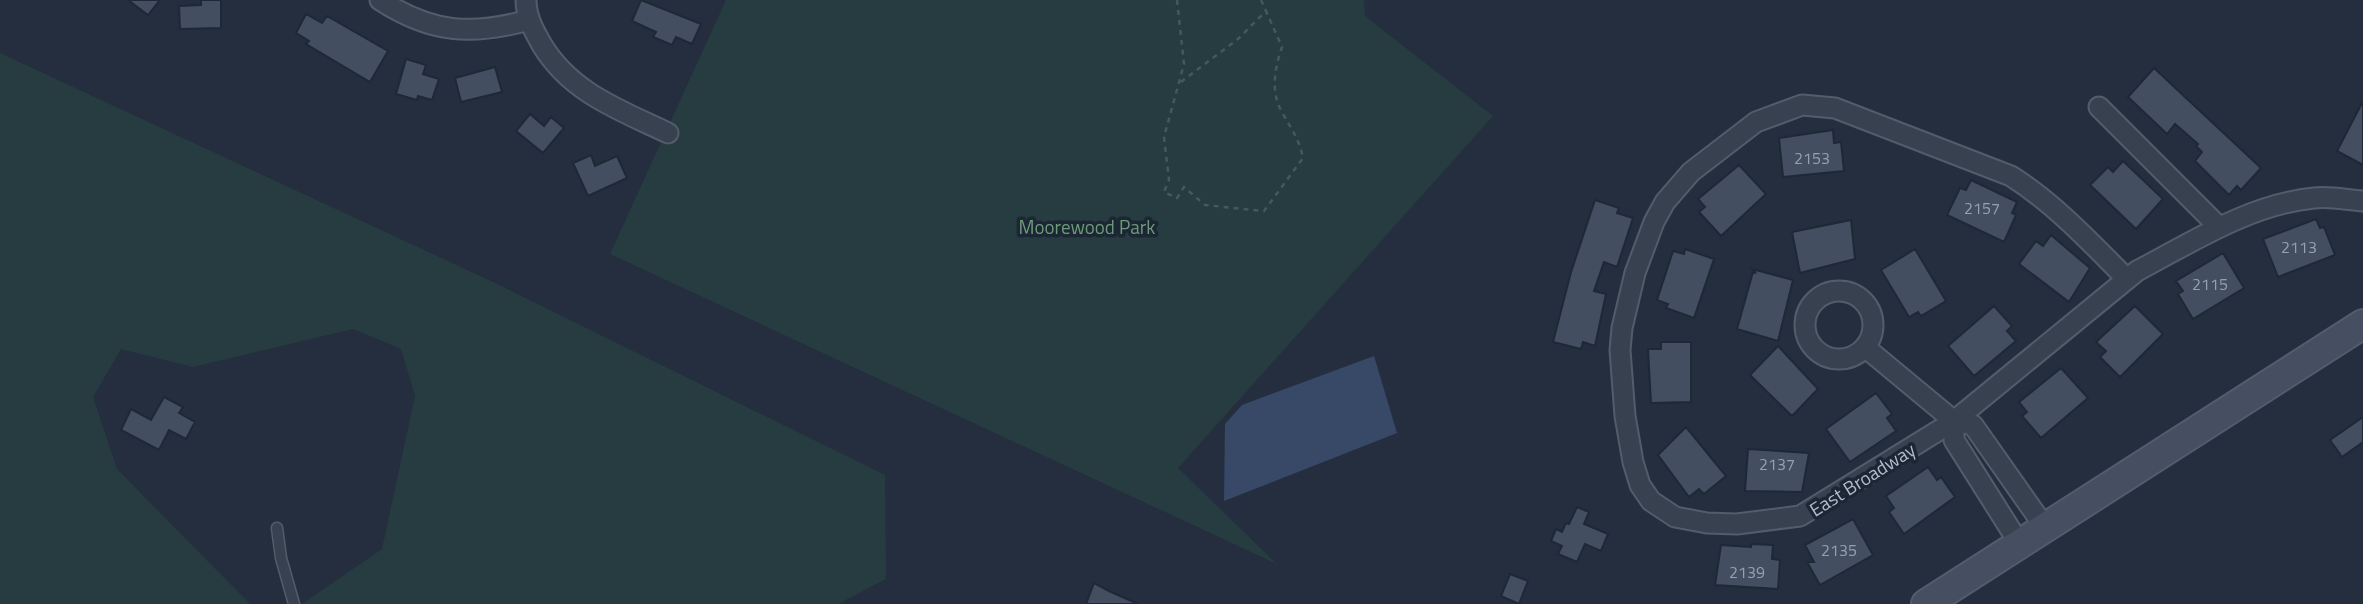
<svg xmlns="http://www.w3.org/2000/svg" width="2363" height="604" viewBox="0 0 2363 604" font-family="'Titillium Web',sans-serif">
  <rect width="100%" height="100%" fill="#242e3f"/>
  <!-- green -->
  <path fill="#263c40" d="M726 0H1364L1365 16 1493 116 1178 468 1277 564 610 254Z
    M0 53 493 282 885 475 886 579 838 604H302L382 549 415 396 401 349 353 329 193 367 121 349 93 397 117 469 250 604H0Z"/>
  <!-- water -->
  <path fill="#374967" d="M1374 356 1397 433 1224 501 1225 424 1242 405Z"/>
  <!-- building -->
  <path fill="#434e61" stroke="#1f2836" stroke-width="2" d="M128 0H160L148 15Z
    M201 0H221V28L180 29 179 6 201 5Z
    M641 0 701 24 692 44 676 37 672 45 653 37 656 32 632 21Z
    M306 14 322 23 327 16 388 51 370 82 306 44 309 41 296 33Z
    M406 59 426 65 423 74 439 79 432 100 418 96 417 100 396 94Z
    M495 67 502 92 461 102 455 78Z
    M2154 68 2261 168 2241 190 2237 186 2229 195 2195 161 2202 152 2196 146 2198 144 2175 124 2167 134 2128 97Z
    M2363 101V165L2337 151Z
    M530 114 544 126 551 117 564 128 543 153 516 131Z
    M1833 130 1834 143 1841 142 1844 171 1783 177 1779 138Z
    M591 155 595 166 617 156 627 178 588 196 573 163Z
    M2123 161 2163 199 2136 229 2090 185 2108 167 2113 172Z
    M1739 165 1766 194 1721 236 1699 212 1705 207 1698 199Z
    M1971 180 2017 202 2012 213 2016 215 2004 242 1947 215 1960 188 1966 190Z
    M1595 200 1619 208 1617 213 1633 218 1617 267 1604 262 1594 291 1606 294 1595 346 1583 342 1581 349 1553 342 1571 272Z
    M2316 219 2320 228 2324 227 2335 255 2278 277 2263 239Z
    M1851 220 1855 259 1800 273 1792 232Z
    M2051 235 2090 268 2069 302 2019 264 2036 241 2043 246Z
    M1685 249 1714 259 1694 318 1666 308 1668 304 1657 300 1673 251 1684 254Z
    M1915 249 1946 301 1921 316 1918 312 1909 317 1881 270Z
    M2223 253 2244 288 2193 319 2178 294 2183 291 2176 281Z
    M1752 269 1793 280 1778 341 1737 329 1753 272 1756 273Z
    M1994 306 2012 326 2007 331 2016 341 1974 376 1948 346Z
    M2135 306 2163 334 2120 377 2100 357 2106 351 2096 342Z
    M1661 342H1691V402L1651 403 1648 349H1661Z
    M1778 346 1818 389 1792 416 1750 375Z
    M2061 368 2088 398 2041 438 2022 416 2027 412 2019 402Z
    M1876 393 1892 414 1887 418 1896 431 1850 462 1826 429Z
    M164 397 183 407 179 413 195 422 186 439 169 430 159 450 121 430 131 409 151 420Z
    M2363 417V442L2342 457 2330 440Z
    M1686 427 1726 476 1704 494 1699 489 1689 497 1658 455Z
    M1748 449 1809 453 1802 492 1745 491Z
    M1928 467 1937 480 1941 477 1955 497 1904 534 1889 512 1894 508 1886 496Z
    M1577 507 1589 512 1584 524 1608 534 1601 551 1585 544 1577 562 1558 554 1562 546 1551 541 1556 529 1562 532 1566 523 1569 524Z
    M1853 519 1873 555 1820 585 1807 562H1814L1805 545Z
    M1751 544 1773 545 1772 559 1780 560 1778 589 1715 585 1721 545 1751 547Z
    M1510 574 1528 581 1519 604 1501 596Z
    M1094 583 1109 591 1138 604H1086Z"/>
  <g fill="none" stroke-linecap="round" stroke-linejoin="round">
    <!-- service casing -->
    <g stroke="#535c6a" stroke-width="13">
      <path id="service" d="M277 528 281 558 294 604"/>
    </g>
    <!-- minor casing -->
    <g stroke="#535c6a" stroke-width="23">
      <path id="minor" d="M380 0C431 33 471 36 529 20
        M526 0C526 17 534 31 542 45 571 93 620 110 668 133
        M2099 107 2219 227
        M2127 279C2090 242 2055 204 2011 176L1835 108 1802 105 1756 122 1691 172 1665 202 1654 222 1635 273 1622 328 1620 350 1625 416 1633 462 1640 485 1651 501 1675 517 1707 523 1737 524 1800 516 1954 421 2137 271C2192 242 2251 204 2314 198 2330 196 2347 200 2363 201
        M1805 325a34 34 0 1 1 68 0a34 34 0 1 1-68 0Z
        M1866 348 1954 421 1973 425 2044 526
        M1954 421V440L2019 543"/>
    </g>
    <!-- secondary casing -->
    <g stroke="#535c6a" stroke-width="32">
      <path id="secondary" d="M1926 604 2363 324"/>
    </g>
    <!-- path -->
    <path stroke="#44595d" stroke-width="2.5" stroke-dasharray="5 5" stroke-linecap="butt" d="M1177 0 1184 64 1164 137 1169 180 1164 192 1177 198 1184 187 1205 205 1264 211 1303 158C1299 138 1291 129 1282 112 1270 92 1275 67 1282 47L1266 11 1238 39 1181 82
      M1261 0 1266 11"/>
    <!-- service -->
    <use href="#service" stroke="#38414f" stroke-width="10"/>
    <!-- minor -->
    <use href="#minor" stroke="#38414f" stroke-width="19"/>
    <!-- secondary -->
    <use href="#secondary" stroke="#464f62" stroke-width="28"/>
  </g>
  <g text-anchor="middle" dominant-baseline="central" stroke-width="7" stroke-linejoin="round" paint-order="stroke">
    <!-- number labels -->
    <g font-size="16" fill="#98a0b0">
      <text x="1812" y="158">2153</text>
      <text x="1982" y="208">2157</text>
      <text x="2299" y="247">2113</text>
      <text x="2210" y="284">2115</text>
      <text x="1777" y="464">2137</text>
      <text x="1839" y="550">2135</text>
      <text x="1747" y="572">2139</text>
    </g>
    <!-- park labels -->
    <g font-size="19" fill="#6b9b78" stroke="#1d2634">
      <text x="1087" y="226">Moorewood Park</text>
    </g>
    <!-- street labels -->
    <g font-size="19" fill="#b4bcca" stroke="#1d2634">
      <text transform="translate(1862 479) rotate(-32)">East Broadway</text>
    </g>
  </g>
</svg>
